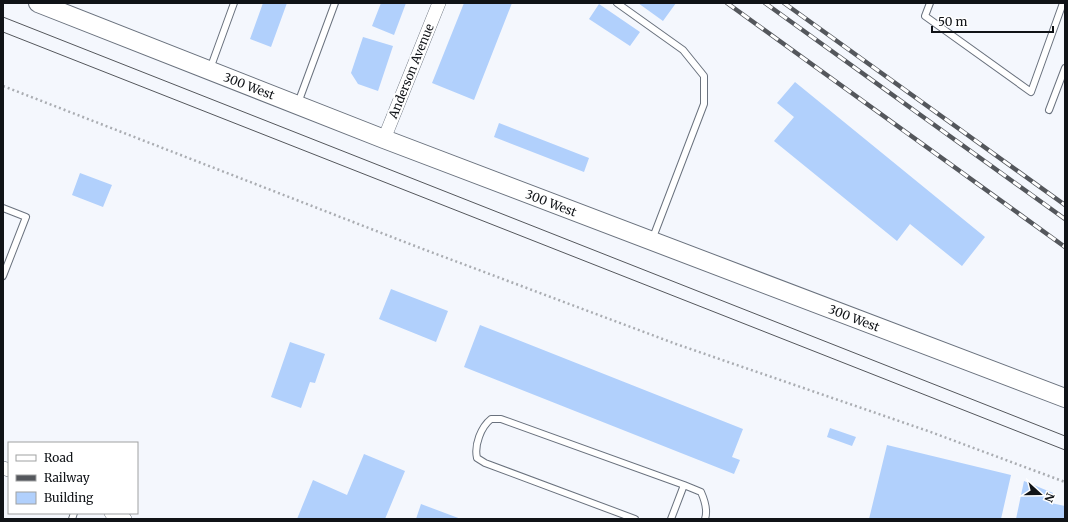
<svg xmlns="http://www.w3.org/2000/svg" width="1068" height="522" viewBox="0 0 1068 522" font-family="Merriweather,serif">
  <rect width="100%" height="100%" fill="#f4f7fd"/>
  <!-- building -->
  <path fill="#b1d0fc" d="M263 3H287L271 47 250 39Z
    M381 3H406L394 35 372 26Z
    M464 3H512L474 100 432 83Z
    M638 3H676L663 21Z
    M599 4 640 32 630 46 589 19Z
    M363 37 393 46 378 91 358 84 351 73Z
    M795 82 985 237 962 266 910 224 897 241 774 141 794 117 777 103Z
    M499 123 589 158 584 172 494 137Z
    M80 173 112 185 103 207 72 195Z
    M391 289 448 311 436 342 379 319Z
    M480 325 743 429 732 457 740 460 734 474 464 367Z
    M290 342 325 354 315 383 310 382 301 408 271 397Z
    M830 428 856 437 852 446 827 437Z
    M887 445 1011 475 1001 519H869Z
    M364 454 405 471 385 519H297L313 480 347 495Z
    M1024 481 1053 493 1051 503 1065 506V519H1016Z
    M421 504 461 519H416Z"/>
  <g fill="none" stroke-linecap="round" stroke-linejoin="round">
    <!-- lane casing -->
    <g stroke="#6a727e" stroke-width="8">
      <path id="lane" d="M617 3 683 50 704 76V104L652 240
        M930 3 925 16 1031 92 1063 3
        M210 69 234 3
        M298 103 335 3
        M1049 110 1065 68
        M3 208 26 217 3 276
        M684 485 701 492C705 501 708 510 705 519
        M72 519 74 513
        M635 519 485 463 477 458C474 445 481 427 491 419H501L684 485 671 519"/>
    </g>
    <!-- street casing -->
    <g stroke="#6a727e" stroke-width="14">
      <path id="street" d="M384 139 439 3
        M3 468 9 470
        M111 513 125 519"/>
    </g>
    <!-- secondary casing -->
    <g stroke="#6a727e" stroke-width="20">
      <path id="secondary" d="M38 3 384 139 1065 398"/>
    </g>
    <!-- path -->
    <path stroke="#aaadb2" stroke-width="2.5" stroke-dasharray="2 3" stroke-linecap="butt" d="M3 86 415 246 532 290 676 344 928 431 1065 482"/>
    <!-- lane -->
    <use href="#lane" stroke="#fff" stroke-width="6"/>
    <!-- street -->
    <use href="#street" stroke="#fff" stroke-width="13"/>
    <!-- secondary -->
    <use href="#secondary" stroke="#fff" stroke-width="18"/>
    <!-- tram -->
    <path stroke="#54575c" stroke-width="1" d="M3 17 1065 436
      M3 32 1065 450"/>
    <!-- rail casing -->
    <g stroke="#54575c" stroke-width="4.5">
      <path id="rail" d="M727 3 1065 247
        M765 3 1065 219
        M784 3 1065 205"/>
    </g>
    <!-- rail -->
    <use href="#rail" stroke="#fff" stroke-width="3" stroke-dasharray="9" stroke-linecap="butt"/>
  </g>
  <g text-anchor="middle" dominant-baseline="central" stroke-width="4" stroke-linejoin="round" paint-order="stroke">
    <!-- street labels -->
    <g font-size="12" fill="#101317" stroke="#fff">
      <text transform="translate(411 71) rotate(-68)">Anderson Avenue</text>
      <text transform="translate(249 86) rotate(21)">300 West</text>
      <text transform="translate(551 203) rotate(21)">300 West</text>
      <text transform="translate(854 318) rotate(21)">300 West</text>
    </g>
  </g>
  <!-- border -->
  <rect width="1068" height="522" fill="none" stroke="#101317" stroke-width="8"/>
  <!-- legend -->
  <rect x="8" y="442" width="130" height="72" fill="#ffffff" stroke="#9fa1a2"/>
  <rect x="16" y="455" width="20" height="6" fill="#ffffff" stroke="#9fa1a2"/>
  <text x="44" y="462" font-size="12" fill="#101317">Road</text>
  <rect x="16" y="475" width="20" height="6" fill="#54575c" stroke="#9fa1a2"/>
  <text x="44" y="482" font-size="12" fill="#101317">Railway</text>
  <rect x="16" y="492" width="20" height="12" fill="#b1d0fc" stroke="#9fa1a2"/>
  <text x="44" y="502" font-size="12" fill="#101317">Building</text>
  <!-- north arrow -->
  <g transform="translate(1040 494) rotate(111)" stroke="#ffffff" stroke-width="3" paint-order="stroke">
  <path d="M0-3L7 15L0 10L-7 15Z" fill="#101317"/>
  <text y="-6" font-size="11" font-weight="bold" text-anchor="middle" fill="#101317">N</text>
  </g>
  <!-- scale -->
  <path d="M932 26v6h121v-6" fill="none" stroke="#101317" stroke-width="2"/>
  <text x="938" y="26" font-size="12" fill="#101317" stroke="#ffffff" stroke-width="3" paint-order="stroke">50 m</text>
</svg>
